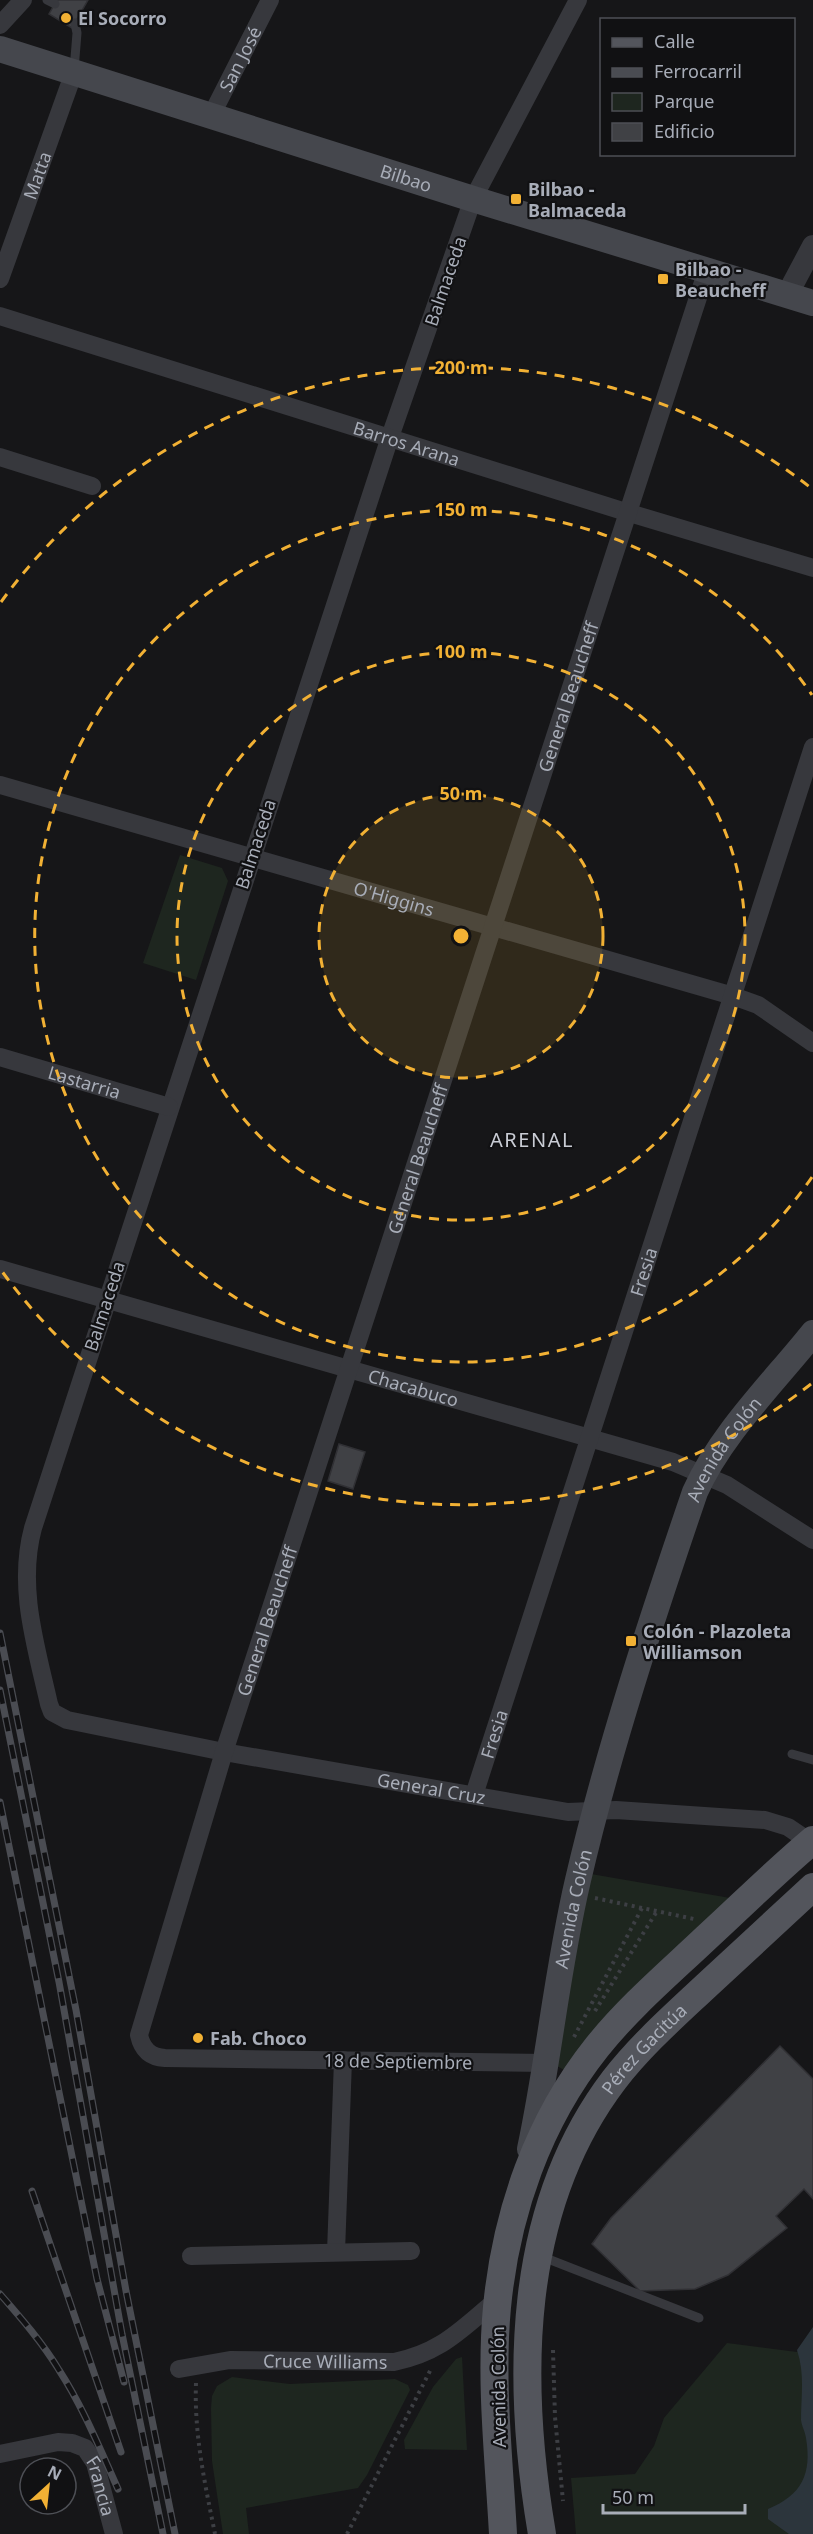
<svg xmlns="http://www.w3.org/2000/svg" width="813" height="2534" viewBox="0 0 813 2534" font-family="'Noto Sans',sans-serif">
  <rect width="100%" height="100%" fill="#161618"/>
  <!-- green -->
  <path fill="#1e261f" d="M180 855 222 868 228 881 196 980 143 963Z
    M591 1874 736 1899 566 2071 557 2066 573 1953Z
    M813 2331V2534H576L571 2478 635 2474 654 2446 664 2418 727 2343 797 2352Z
    M462 2357 467 2450 405 2449 404 2440 433 2387 456 2359Z
    M232 2377 290 2384 395 2379 408 2385 410 2390 367 2475 358 2488 246 2508 249 2534H223L212 2461 211 2408 212 2396 217 2386Z"/>
  <!-- water -->
  <path fill="#2c353c" d="M813 2327V2534H789L768 2519V2509C802 2495 812 2474 806 2438 805 2431 802 2427 801 2420 801 2396 805 2374 797 2350Z"/>
  <!-- building -->
  <path fill="#404145" stroke="#303034" stroke-width="1.5" d="M57 0H88L72 28 49 14Z
    M339 1444 365 1452 353 1489 328 1481Z
    M780 2046 813 2079V2199L804 2189 776 2216 787 2228 728 2275 695 2289 640 2291 592 2244 611 2218Z"/>
  <g fill="none" stroke-linecap="round" stroke-linejoin="round">
    <!-- path -->
    <path stroke="#3d3f44" stroke-width="4" stroke-dasharray="3 4.5" stroke-linecap="butt" d="M595 1898 694 1919
      M595 2011 657 1911
      M574 2037 642 1908
      M553 2350 555 2417 563 2501
      M196 2383C194 2435 205 2484 215 2534
      M347 2534 431 2369"/>
    <!-- service -->
    <path stroke="#37383d" stroke-width="9" d="M47 0 55 4
      M74 70 77 33 75 23
      M792 1754 813 1760
      M543 2257 699 2318"/>
    <!-- minor -->
    <g stroke="#37383d" stroke-width="18">
      <path id="s1" d="M578 0 473 199 390 437 33 1528C17 1587 36 1646 49 1704L52 1712 67 1720 224 1752 568 1812 616 1810 765 1820 788 1827 813 1844"/>
      <path d="M0 25 23 0"/>
      <path id="s2" d="M211 116 270 0"/>
      <path id="s3" d="M0 279 74 72"/>
      <path id="s4" d="M0 316 626 512 813 568"/>
      <path d="M0 457 92 486"/>
      <path id="s5" d="M0 785 733 996 758 1005 813 1043"/>
      <path id="s6" d="M0 1057 169 1107"/>
      <path id="s7" d="M0 1269 673 1462 727 1485 813 1540"/>
      <path id="s8" d="M474 1795 813 747"/>
      <path id="s9" d="M546 2063 165 2058C150 2057 142 2049 139 2035L224 1752 707 270"/>
      <path d="M336 2252 343 2060"/>
      <path d="M191 2256 411 2251"/>
      <path id="s10" d="M179 2369 230 2360 394 2362C443 2352 462 2328 498 2299"/>
      <path id="s11" d="M0 2454 58 2442 72 2443 85 2448 95 2463 114 2534"/>
    </g>
    <!-- tertiary -->
    <path stroke="#37383d" stroke-width="22" d="M787 295 813 246"/>
    <!-- secondary -->
    <g stroke="#45474d" stroke-width="26">
      <path id="s12" d="M0 49 473 199 813 303"/>
      <path id="s13" d="M530 2149C549 2060 557 1969 578 1880 608 1751 652 1618 695 1492 721 1434 773 1383 813 1333"/>
    </g>
    <!-- primary -->
    <g stroke="#53555c" stroke-width="28">
      <path d="M503 2534C499 2459 490 2382 497 2307 506 2213 538 2121 597 2047 629 2007 669 1973 706 1938 742 1905 776 1871 813 1840"/>
      <path id="s14" d="M542 2534C516 2381 516 2209 614 2080 641 2045 674 2016 706 1986 742 1953 777 1920 813 1887"/>
    </g>
    <!-- rail casing -->
    <g stroke="#4a4c52" stroke-width="7">
      <path id="rail" d="M0 1633 76 2010 126 2291 175 2534
        M0 1690 59 1982 122 2334 163 2534
        M0 1802 97 2279 124 2382
        M32 2191 121 2452
        M0 2294C21 2318 42 2342 59 2370 83 2407 100 2449 118 2489"/>
    </g>
    <!-- rail -->
    <use href="#rail" stroke="#111113" stroke-width="4.5" stroke-dasharray="14" stroke-linecap="butt"/>
  </g>
  <!-- distance rings -->
  <circle cx="461" cy="936" r="142" fill="#f2b134" fill-opacity=".12"/>
  <g fill="none" stroke="#f2b134" stroke-width="3" stroke-dasharray="10 8">
    <circle cx="461" cy="936" r="142"/>
    <circle cx="461" cy="936" r="284"/>
    <path d="M812 1177A426 426 0 1 1 812 695"/>
    <path d="M811 1384A568 568 0 0 1 1 1270M1 602A568 568 0 0 1 811 488"/>
  </g>
  <!-- markers -->
  <g fill="#f2b134" stroke="#111113" stroke-width="2">
    <circle cx="66" cy="18" r="6"/>
    <rect x="510" y="193" width="12" height="12" rx="3"/>
    <rect x="657" y="273" width="12" height="12" rx="3"/>
    <rect x="625" y="1635" width="12" height="12" rx="3"/>
    <circle cx="198" cy="2038" r="6"/>
  </g>
  <g text-anchor="middle" dominant-baseline="central" stroke-width="4.5" stroke-linejoin="round" paint-order="stroke">
    <!-- poi labels -->
    <g font-size="18" font-weight="bold" fill="#a8adb8" stroke="#111113" text-anchor="start">
      <text x="78" y="18">El Socorro</text>
      <text x="528" y="189">Bilbao -<tspan x="528" dy="21">Balmaceda</tspan></text>
      <text x="675" y="269">Bilbao -<tspan x="675" dy="21">Beaucheff</tspan></text>
      <text x="643" y="1631">Colón - Plazoleta<tspan x="643" dy="21">Williamson</tspan></text>
      <text x="210" y="2038">Fab. Choco</text>
    </g>
    <!-- street labels -->
    <g font-size="18" fill="#a8adb8" stroke="#111113">
      <text stroke="none"><textPath href="#s2" startOffset="64">San José</textPath></text>
      <text stroke="none"><textPath href="#s3" startOffset="110">Matta</textPath></text>
      <text stroke="none"><textPath href="#s12" startOffset="426">Bilbao</textPath></text>
      <text transform="translate(445 281) rotate(-71)">Balmaceda</text>
      <text stroke="none"><textPath href="#s4" startOffset="426">Barros Arana</textPath></text>
      <text stroke="none"><textPath href="#s9" startOffset="1824">General Beaucheff</textPath></text>
      <text transform="translate(255 844) rotate(-72)">Balmaceda</text>
      <text stroke="none"><textPath href="#s5" startOffset="410">O'Higgins</textPath></text>
      <text stroke="none"><textPath href="#s6" startOffset="88">Lastarria</textPath></text>
      <text stroke="none"><textPath href="#s9" startOffset="1338">General Beaucheff</textPath></text>
      <text stroke="none"><textPath href="#s8" startOffset="550">Fresia</textPath></text>
      <text transform="translate(104 1306) rotate(-72)">Balmaceda</text>
      <text stroke="none"><textPath href="#s7" startOffset="430">Chacabuco</textPath></text>
      <text stroke="none"><textPath href="#s13" startOffset="730">Avenida Colón</textPath></text>
      <text stroke="none"><textPath href="#s9" startOffset="852">General Beaucheff</textPath></text>
      <text stroke="none"><textPath href="#s8" startOffset="64">Fresia</textPath></text>
      <text stroke="none"><textPath href="#s1" startOffset="2200">General Cruz</textPath></text>
      <text stroke="none"><textPath href="#s13" startOffset="244">Avenida Colón</textPath></text>
      <text stroke="none"><textPath href="#s14" startOffset="516">Pérez Gacitúa</textPath></text>
      <text transform="translate(398 2061) rotate(1)">18 de Septiembre</text>
      <text stroke="none"><textPath href="#s10" startOffset="147">Cruce Williams</textPath></text>
      <text transform="translate(498 2387) rotate(-91)">Avenida Colón</text>
      <text stroke="none"><textPath href="#s11" startOffset="129">Francia</textPath></text>
    </g>
    <!-- neighbourhood labels -->
    <g font-size="20" letter-spacing="1.5" fill="#c9ccd4" stroke="#111113">
      <text x="532" y="1139">ARENAL</text>
    </g>
  </g>
  <circle cx="461" cy="936" r="9" fill="#f2b134" stroke="#111113" stroke-width="3"/>
  <g font-size="18" text-anchor="middle" font-weight="bold" fill="#f2b134" stroke="#111113" stroke-width="4.5" stroke-linejoin="round" paint-order="stroke">
    <text x="461" y="374">200 m</text>
    <text x="461" y="516">150 m</text>
    <text x="461" y="658">100 m</text>
    <text x="461" y="800">50 m</text>
  </g>
  <!-- legend -->
  <rect x="600" y="18" width="195" height="138" fill="#111113" stroke="#4d4f55" stroke-width="1.5"/>
  <rect x="612" y="38" width="30" height="9" fill="#53555c" stroke="#4d4f55" stroke-width="1.5"/>
  <text x="654" y="48" font-size="18" fill="#a8adb8">Calle</text>
  <rect x="612" y="68" width="30" height="9" fill="#4a4c52" stroke="#4d4f55" stroke-width="1.5"/>
  <text x="654" y="78" font-size="18" fill="#a8adb8">Ferrocarril</text>
  <rect x="612" y="93" width="30" height="18" fill="#1e261f" stroke="#4d4f55" stroke-width="1.5"/>
  <text x="654" y="108" font-size="18" fill="#a8adb8">Parque</text>
  <rect x="612" y="123" width="30" height="18" fill="#404145" stroke="#4d4f55" stroke-width="1.5"/>
  <text x="654" y="138" font-size="18" fill="#a8adb8">Edificio</text>
  <!-- north arrow -->
  <g transform="translate(48 2486) rotate(27)"><circle r="28" fill="#111113" stroke="#4d4f55" stroke-width="1.5"/>
  <path d="M0-4.5L10 22L0 15L-10 22Z" fill="#f2b134"/>
  <text y="-9" font-size="16" font-weight="bold" text-anchor="middle" fill="#a8adb8">N</text>
  </g>
  <!-- scale -->
  <path d="M603 2504v9h142v-9" fill="none" stroke="#a8adb8" stroke-width="3"/>
  <text x="612" y="2504" font-size="18" fill="#a8adb8" stroke="#111113" stroke-width="4.5" paint-order="stroke">50 m</text>
</svg>
